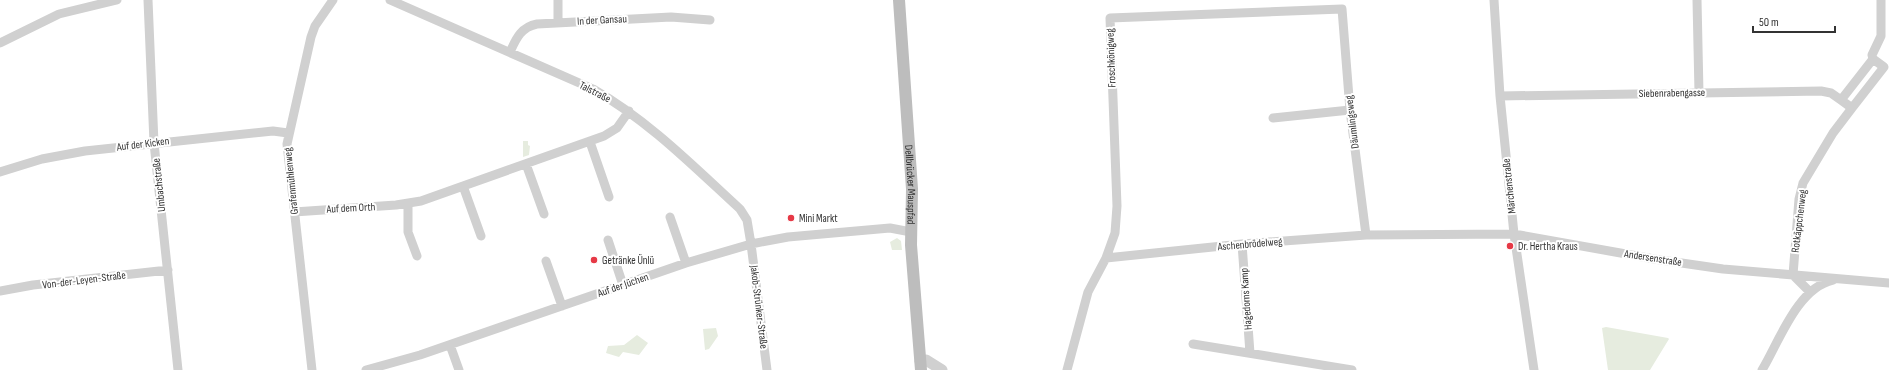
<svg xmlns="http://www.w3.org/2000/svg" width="1889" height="370" viewBox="0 0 1889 370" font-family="'Sofia Sans Condensed',sans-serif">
  <rect width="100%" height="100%" fill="#fff"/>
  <!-- green -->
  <path fill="#e6ecdf" d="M523 141H528V145L530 146 529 155 523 157Z
    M897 238 901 241 902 250H892L890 242Z
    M1606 327 1668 338 1669 339 1650 370H1608L1602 328Z
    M716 328 718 336 709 349 705 350 703 329Z
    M637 335 648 343 639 355 623 352 619 357 606 353 608 346 624 345Z"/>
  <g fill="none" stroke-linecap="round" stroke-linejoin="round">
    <!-- minor -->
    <path stroke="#d0d0d0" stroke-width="9" d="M148 0 154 143 178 370
      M390 0 593 89C649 121 693 166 740 209L747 220 751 244 767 370
      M1494 0 1500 96 1514 234 1534 370
      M1697 0 1699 93
      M558 23V0
      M0 43 59 14 117 0
      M510 52C516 39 521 27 537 24L671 17 710 20
      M1500 96 1821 91 1831 93 1841 100
      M1852 108 1884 67 1873 59
      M1273 118 1350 110
      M590 142 609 197
      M526 164 544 214
      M0 172 42 159 85 151 273 131 288 133
      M463 186 481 236
      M408 203V232L417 256
      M294 212 396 205 421 201 604 136 617 128 629 111
      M670 217 686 263
      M608 240 623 285
      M1242 244 1250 353
      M1106 258 1115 233 1117 206 1110 18 1342 9 1350 110 1366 235
      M546 261 562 306
      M1793 275 1799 199 1803 183 1833 133 1852 108 1841 100 1873 59 1872 55 1881 36V0
      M1793 275 1810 292
      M0 291 33 285 168 270
      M1193 344 1352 370
      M450 345 459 370
      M312 370 287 144 311 37 315 26 333 0
      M366 370 420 355 686 263 751 244 788 237 890 228 911 232
      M1067 370 1088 292 1106 258 1242 244 1366 235 1514 234 1654 259 1723 269 1889 283
      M1762 370C1779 342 1797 288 1833 280"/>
    <!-- tertiary -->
    <path stroke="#d0d0d0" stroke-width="11" d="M920 361 926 360 942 370"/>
    <!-- secondary -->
    <path stroke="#bdbdbd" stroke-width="12" id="s1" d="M899 0 912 189 911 245 921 370"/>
  </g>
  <!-- markers -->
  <g fill="#e63946" stroke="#fff" stroke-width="1.5">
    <circle cx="791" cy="218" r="4"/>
    <circle cx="1510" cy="246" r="4"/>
    <circle cx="594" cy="260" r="4"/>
  </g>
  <g text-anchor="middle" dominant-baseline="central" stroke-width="4" stroke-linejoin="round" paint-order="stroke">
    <!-- street labels -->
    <g font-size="11" fill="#333" stroke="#fff">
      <text transform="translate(602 20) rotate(-3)">In der Gansau</text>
      <text transform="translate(1111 58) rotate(-92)">Froschkönigweg</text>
      <text transform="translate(595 92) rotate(27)">Talstraße</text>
      <text transform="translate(1672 93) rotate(-1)">Siebenrabengasse</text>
      <text transform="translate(1352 122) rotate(-97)">Däumlingsweg</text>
      <text transform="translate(143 144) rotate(-7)">Auf der Kicken</text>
      <text transform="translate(291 181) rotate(-96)">Grafenmühlenweg</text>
      <text transform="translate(159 185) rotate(-96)">Umbachstraße</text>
      <text stroke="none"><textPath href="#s1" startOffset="185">Dellbrücker Mauspfad</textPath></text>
      <text transform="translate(1509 186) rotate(-96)">Märchenstraße</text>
      <text transform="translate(351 208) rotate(-3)">Auf dem Orth</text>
      <text transform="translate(1799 221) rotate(-83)">Rotkäppchenweg</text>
      <text transform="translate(1250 244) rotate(-5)">Aschenbrödelweg</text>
      <text transform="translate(1653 258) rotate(9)">Andersenstraße</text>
      <text transform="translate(84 280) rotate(-7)">Von-der-Leyen-Straße</text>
      <text transform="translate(623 285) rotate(-19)">Auf der Jüchen</text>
      <text transform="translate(1246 299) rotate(-94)">Hagedorns Kamp</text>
      <text transform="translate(759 307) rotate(83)">Jakob-Strünker-Straße</text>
    </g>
    <!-- poi labels -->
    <g font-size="11" fill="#333" stroke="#fff" text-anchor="start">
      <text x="799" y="218">Mini Markt</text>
      <text x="1518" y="246">Dr. Hertha Kraus</text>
      <text x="602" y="260">Getränke Ünlü</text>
    </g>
  </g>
  <!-- scale -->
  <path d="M1753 26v6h82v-6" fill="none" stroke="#333333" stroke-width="2"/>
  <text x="1759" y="26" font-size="12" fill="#333333" stroke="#ffffff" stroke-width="3" paint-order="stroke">50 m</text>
</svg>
